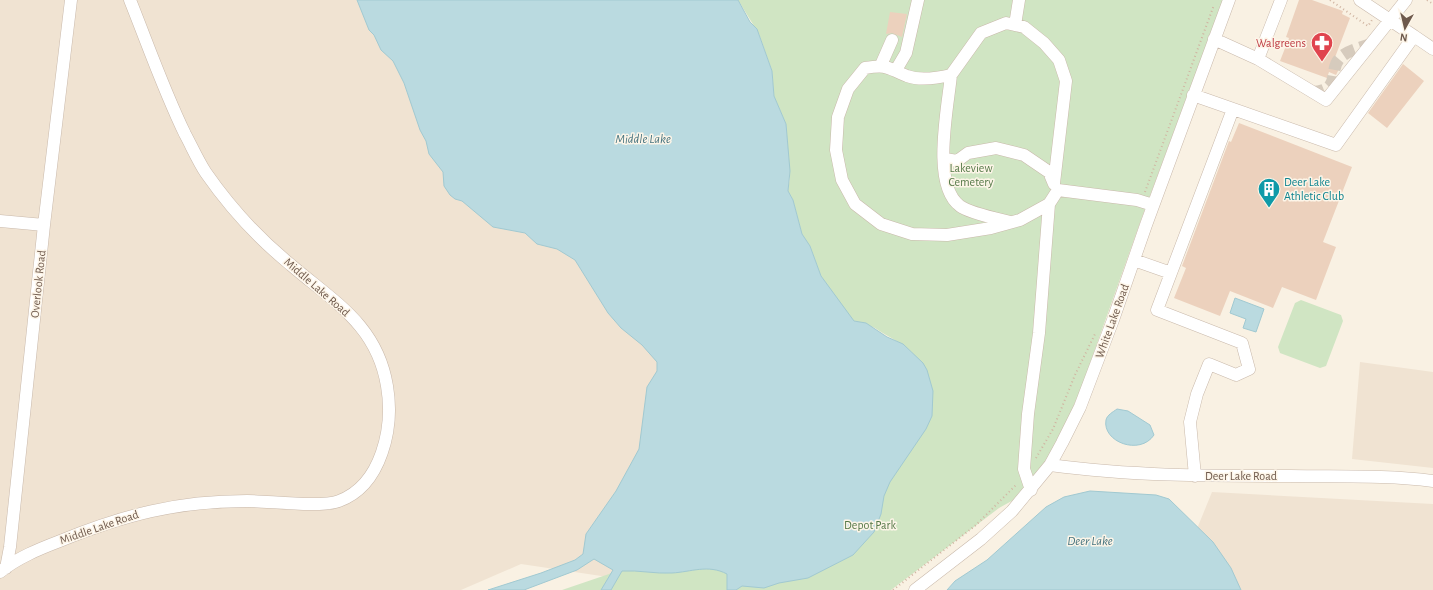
<svg xmlns="http://www.w3.org/2000/svg" width="1433" height="590" viewBox="0 0 1433 590" font-family="'Alegreya Sans',sans-serif">
  <rect width="100%" height="100%" fill="#f9f1e3"/>
  <!-- residential -->
  <path fill="#f0e3d2" d="M0 0H492L747 355 728 520 608 577 521 564 461 590H0Z
    M1360 362 1433 372V468L1352 459Z
    M1212 492 1433 504V590H1172Z"/>
  <!-- green -->
  <path fill="#d0e5c3" d="M738 0H1223L1142 217 1082 386 1062 434 1038 473 1017 498 999 508 891 590H562L609 574 926 429C924 418 917 359 913 354 905 344 886 336 875 328 866 323 857 324 850 318L821 276 810 246 802 234 793 200 788 191 790 177 786 124 774 96 772 71 759 34Z
    M1301 300 1341 315 1343 321 1326 366 1320 368 1280 353 1278 347 1295 303Z"/>
  <!-- water -->
  <path fill="#badae0" stroke="#a1c9d1" d="M357 0H738L750 22 757 29 772 71 774 96 786 124 790 171 788 191 793 200 802 234 810 246 821 276 854 321 866 323 887 337 903 344 923 363 927 370 933 391 932 416 926 429 890 482 884 496 881 514 874 532 853 555 808 578 779 583 764 588 742 586 736 590H727V574C708 564 691 572 672 573 655 574 639 570 622 571L611 590H601L613 570 594 559 577 570 524 590H488L541 573 575 560 583 554 586 534 616 491 639 449 647 387 657 371V362L642 345 621 328 608 313 575 260 557 249 537 244 525 233 493 227 462 201 455 199 450 195 444 186 443 172 429 154 426 141 420 130 404 83 393 61 381 50 374 35 369 30Z
    M1235 298 1264 309 1256 332 1243 328 1246 319 1230 313Z
    M1117 409 1128 411 1150 425 1154 435C1140 456 1102 442 1106 420 1107 415 1113 412 1117 409Z
    M1090 491 1156 495 1169 499 1213 542 1231 568 1241 590H947L955 581 987 560 1046 507 1064 497Z"/>
  <!-- building -->
  <path fill="#ecd1bd" d="M1299 0H1312L1343 11 1342 14 1350 18 1334 60 1342 63 1336 75 1329 72 1327 78 1280 61 1289 38 1286 37Z
    M890 12 907 14 902 37 892 33 886 34Z
    M1403 64 1424 81 1387 128 1368 113Z
    M1239 123 1352 167 1323 242 1336 247 1316 300 1282 287 1273 308 1230 291 1220 316 1174 298 1186 268 1182 266 1229 141 1231 142Z"/>
  <g fill="none" stroke-linecap="round" stroke-linejoin="round">
    <!-- minor-tunnel -->
    <path stroke="#d6cbbd" stroke-width="12" stroke-dasharray="12 6" stroke-linecap="butt" d="M1312 92C1343 91 1327 69 1341 57 1349 50 1361 48 1370 44"/>
    <!-- minor casing -->
    <g stroke="#c9b9ab" stroke-width="13">
      <path id="minor" d="M1015 25 1019 0
        M1414 36 1433 49
        M1214 39 1258 59 1326 100 1406 0
        M1258 59 1281 0
        M881 65 892 40
        M896 70 906 53 918 0
        M951 75C948 107 931 185 960 206 969 213 998 219 1010 222
        M1193 95 1336 145 1414 36 1360 0
        M945 159 957 161 968 153 996 148 1024 155 1049 172 1054 184
        M1054 183 1066 81 1059 60 1044 43 1024 27 1006 23 981 33 951 75C938 78 921 81 907 76 887 68 888 64 865 68L848 89 838 117 836 150 842 180 855 204 881 224 912 234 947 235 991 228 1020 220 1049 204 1058 190
        M1058 190 1137 200 1153 205
        M0 221 44 225
        M1134 260 1171 273 1233 109
        M1171 273 1157 310 1242 343 1249 369 1236 375 1209 364 1197 394 1190 422 1195 476
        M1050 465C1130 476 1210 476 1290 476 1338 477 1385 475 1433 481
        M1031 490 1024 469 1028 414 1039 333 1049 204
        M6 568 10 547 44 225 71 0
        M0 572C17 558 39 549 60 541 124 515 177 501 247 501 269 501 321 508 339 501 382 485 394 427 387 386 377 325 334 302 291 265 259 239 229 206 206 173 198 161 192 147 185 134 164 91 148 45 130 0
        M915 590 981 539 1012 511 1050 465 1062 443 1080 407 1113 320 1146 225 1229 0"/>
    </g>
    <!-- path -->
    <path stroke="#d0b4a1" stroke-width="2" stroke-dasharray="1 3" stroke-linecap="butt" d="M1330 0 1368 26 1372 20
      M1427 0 1433 4
      M1145 192 1214 5
      M1036 458 1053 429 1075 375 1096 332
      M893 590 976 525 1017 484"/>
    <!-- minor -->
    <use href="#minor" stroke="#fff" stroke-width="12"/>
  </g>
  <!-- icons -->
  <defs>
    <g id="pharmacy-pin" transform="scale(1.15)"><path d="M0 17L-7.5 6A9.5 9.5 0 1 1 7.5 6Z" fill="#e0444e" stroke="#fdf5e8"/><path d="M-2-6h4v4h4v4h-4v4h-4v-4h-4v-4h4Z" fill="#fff"/></g>
    <g id="building-pin" transform="scale(1.15)"><path d="M0 17L-7.5 6A9.5 9.5 0 1 1 7.5 6Z" fill="#0f9aa8" stroke="#fdf5e8"/><path d="M-4-6H4V6H1V3H-1V6H-4ZM-2.5-4.3h1.7v1.8h-1.7ZM.8-4.3h1.7v1.8H.8ZM-2.5-1h1.7V.8h-1.7ZM.8-1h1.7V.8H.8Z" fill="#fff"/></g>
  </defs>
  <g fill-rule="evenodd">
    <use href="#pharmacy-pin" x="1322" y="43"/>
    <use href="#building-pin" x="1269" y="189"/>
  </g>
  <g text-anchor="middle" dominant-baseline="central" stroke-width="3" stroke-linejoin="round" paint-order="stroke">
    <!-- health labels -->
    <g font-size="12" fill="#be3a42" stroke="#fdf5e8" text-anchor="end">
      <text x="1306" y="43">Walgreens</text>
    </g>
    <!-- park labels -->
    <g font-size="12" fill="#557948" stroke="#fdf5e8">
      <text x="971" y="168">Lakeview<tspan x="971" dy="14">Cemetery</tspan></text>
      <text x="870" y="525">Depot Park</text>
    </g>
    <!-- culture labels -->
    <g font-size="12" fill="#0d838f" stroke="#fdf5e8" text-anchor="start">
      <text x="1284" y="182">Deer Lake<tspan x="1284" dy="14">Athletic Club</tspan></text>
    </g>
    <!-- street labels -->
    <g font-size="12" fill="#6e594c" stroke="#fdf5e8">
      <text transform="translate(38 284) rotate(-84)">Overlook Road</text>
      <text transform="translate(317 287) rotate(41)">Middle Lake Road</text>
      <text transform="translate(1112 321) rotate(-70)">White Lake Road</text>
      <text x="1241" y="476">Deer Lake Road</text>
      <text transform="translate(99 527) rotate(-19)">Middle Lake Road</text>
    </g>
    <!-- water labels -->
    <g font-size="13" font-style="italic" fill="#487580" stroke="#fdf5e8">
      <text x="643" y="139">Middle Lake</text>
      <text x="1090" y="541">Deer Lake</text>
    </g>
  </g>
  <!-- north arrow -->
  <g transform="translate(1405 28) rotate(188)" stroke="#fdf5e8" stroke-width="3" paint-order="stroke">
  <path d="M0-3L7 15L0 10L-7 15Z" fill="#6e594c"/>
  <text y="-6" font-size="11" font-weight="bold" text-anchor="middle" fill="#6e594c">N</text>
  </g>
</svg>
